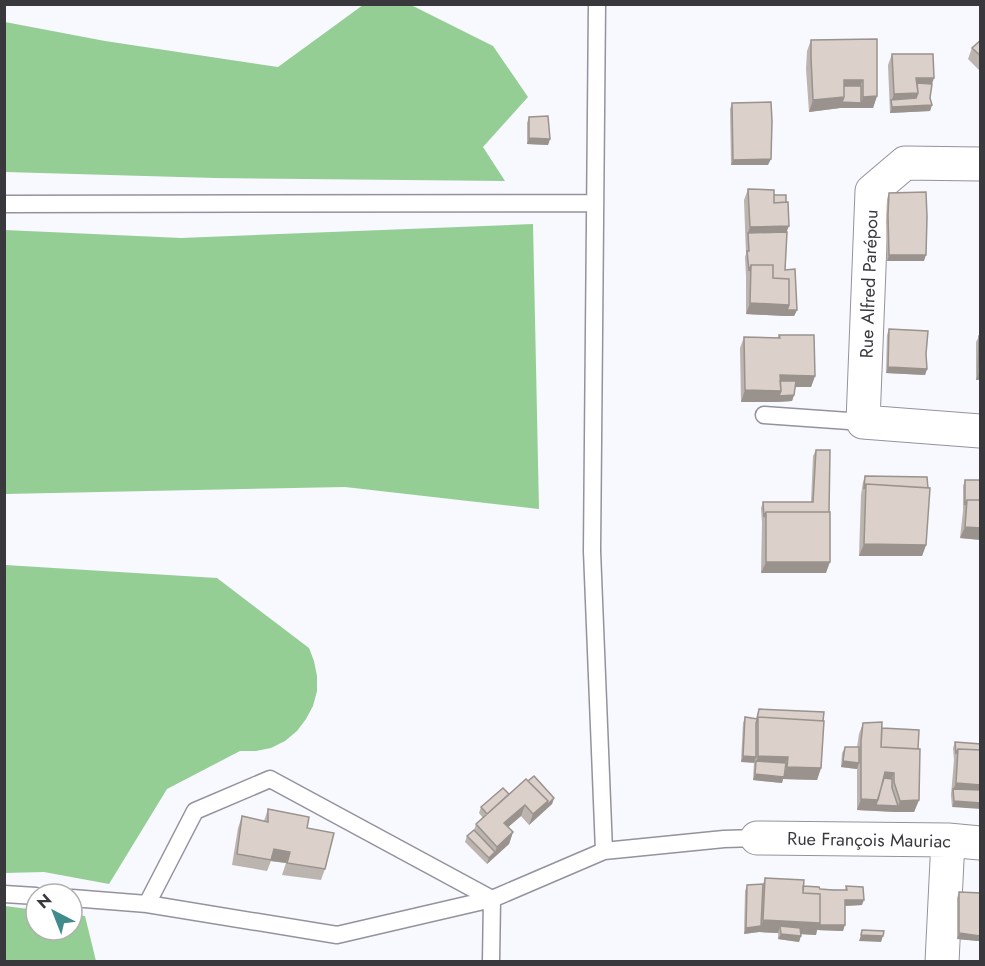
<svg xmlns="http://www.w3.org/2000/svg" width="985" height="966" viewBox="0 0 985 966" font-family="Jost,sans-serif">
  <rect width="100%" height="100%" fill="#f8f8ff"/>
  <!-- forest -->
  <path fill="#94ce94" d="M363 5H411L493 46 528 97 483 147 505 181 215 178 5 172V22L105 41 278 67Z
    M533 224 539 509 345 487 5 494V230L181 238Z
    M5 565 217 578 309 648 314 661 317 676V691L313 706 306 719 297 731 285 741 271 748 256 751H240L167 789 109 884 44 872 5 873Z
    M5 906 36 910V930H72V914L85 916 96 961H5Z"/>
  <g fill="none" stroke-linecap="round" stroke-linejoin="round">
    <!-- lane casing -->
    <g stroke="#94939d" stroke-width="19">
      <path id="lane" d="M597 4 592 551 604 851 724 839 757 838
        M4 204 594 203
        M764 415 863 422
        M4 894 36 896
        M72 898 147 904 337 935 492 899 604 851
        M147 904 195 811 270 779 492 899 491 962"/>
    </g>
    <!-- street casing -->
    <g stroke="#94939d" stroke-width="35">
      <path id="street" d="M980 164 905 163 872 191 863 422 980 431
        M757 838 948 840 980 843
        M942 962 948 840"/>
    </g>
    <!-- lane -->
    <use href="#lane" stroke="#fff" stroke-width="16"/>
    <!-- street -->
    <use href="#street" stroke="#fff" stroke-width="33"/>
  </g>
  <!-- wall -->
  <path fill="#bcb4ae" d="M877 39V96L873 108H840L809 112 806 69 807 51 811 40Z
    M981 40V72L968 59 972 48Z
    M892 54 932 84 930 98 932 105 930 111 890 113 888 65Z
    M732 103 768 165H731L730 109Z
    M529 117 550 139 548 145 527 144V123Z
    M748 189 774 195 787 232 785 270 797 310 794 316H785L746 314V276L745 257 746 254 744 200Z
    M889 193 924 261H887L886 221 887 199Z
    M889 329 926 354 927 369 925 375 886 373 887 335Z
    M779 335 815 376 811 387H795L794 395 792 401 777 402H741L740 348 744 337 777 338Z
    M979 336H981V380H976V342Z
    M816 450 826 573H761L762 523 761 508 763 502H811L813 456Z
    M865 476 928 488 926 545 922 556H859L861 495 863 482Z
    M965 480 981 540 960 538 963 511V486Z
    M759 709 823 721 821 768 817 780 783 779 782 783 753 780 754 762H741L743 723 745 717 756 719Z
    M863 723 882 728 919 800 914 812H896L857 810V769L841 767 842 753 845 747H857L859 734Z
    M955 742 981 744 952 807 951 795 954 760 953 748Z
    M509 794 554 798 552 804 529 825 521 816 508 827 513 832 509 844 487 864 465 842 467 836 474 830 476 824 483 818 479 813 481 807Z
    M268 809 307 828 325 869 321 880 282 875 286 863 271 861 267 871 232 865 238 828 242 816 264 821Z
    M765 878 820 889 845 890 846 886 862 905 845 906 843 931 817 930 816 935 801 934 799 942 778 939V933L759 932 744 934 745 891 747 885 763 884Z
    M959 892 981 893V941L957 939V898Z"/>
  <!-- shaded-wall -->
  <path fill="#99928d" d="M916 78H934L930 90 915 89Z
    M844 80H863L858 92H842Z
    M918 93 914 104 892 100 894 94Z
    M877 96 873 108H840L809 112 813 100 844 97 861 103 863 97Z
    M932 105 930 111 890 113 892 107Z
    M529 138 550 139 548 145 527 144Z
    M771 159 768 165H731L733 160Z
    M789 226 784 238 748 233 750 227Z
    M889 255H926L924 261H887Z
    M750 303 789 305 797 310 794 316H785L746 314Z
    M888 367 927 369 925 375 886 373Z
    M978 374H981V380H976Z
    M780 375 815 376 811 387H778Z
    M745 390 781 391 794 395 792 401 777 402H741Z
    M965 527 981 528V540L960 538Z
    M864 544 926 545 922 556H859Z
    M766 562H830L826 573H761Z
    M743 756 756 757 754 763 741 762Z
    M758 756 788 757 784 768 756 761 754 767Z
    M843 761 859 763 857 769 841 767Z
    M787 767 821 768 817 780 783 779 782 783 753 780 755 774 783 777Z
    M885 772 894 773 890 784H882Z
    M956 783 981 785V796L953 789 951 795Z
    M554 798 552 804 529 825 533 814 548 801Z
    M861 799 878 800 898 806 900 801 919 800 914 812H896L857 810Z
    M954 801 981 803V809L952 807Z
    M525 805 521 816 500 834 504 823Z
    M513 832 509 844 487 864 489 858 495 852 497 847Z
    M274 849 290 852 286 863 271 861Z
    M845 900H864L862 905 843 906Z
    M763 920 845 925 843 931 817 930 816 935 781 933 780 926 778 933 759 932 744 934 746 928 761 926Z
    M959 933 980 936 977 941 957 939Z
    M981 933V941H977Z
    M781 934 801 936 799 942 778 939Z
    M861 935 883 936 881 942 859 941Z"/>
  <!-- building -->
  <path fill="#dbd1ca" stroke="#99928d" stroke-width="1.5" d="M877 39V96L863 97V80H844V97L813 100 811 57V40Z
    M981 40V56L972 48Z
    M892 54H933L934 78H916L918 93 894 94Z
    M917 83 932 84 930 98 932 105 892 107 891 100 916 98 918 93Z
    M844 86H861V103L842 102 844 97Z
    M771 102 772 121 771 159 733 160 732 103Z
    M548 116 550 139 529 138V117Z
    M748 189 774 190V203L788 202 789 226 750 227Z
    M926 192 927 217 926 255H889L888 215 889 193Z
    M774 195H786V202L774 203Z
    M787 232 785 270 795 269 797 310H787L789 305V279L773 278V265H751L749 271 747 251H749L748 233Z
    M751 265H773V278L789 279V305L750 303Z
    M889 329 928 331 926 354 927 369 888 367Z
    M779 335H814L815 376 780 375 781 391 745 390 744 337 780 338Z
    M979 336H981V374H978Z
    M780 381H796L794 395 779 396 781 391Z
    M816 450H830L829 512H766L764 517 763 502H813Z
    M865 476 927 477 928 488 866 484 864 489Z
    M965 480H981V500H967L965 505Z
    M866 484 930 488 926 545 864 544Z
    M967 500H981V528L965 527Z
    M766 512H830V562H766Z
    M759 709 824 712 823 721 758 717 756 723V757L743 756 745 717 757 719Z
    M758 717 824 721 821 768 787 767 788 757 758 756Z
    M882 722 881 747 920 749 919 800 900 801 894 782V773L885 772 878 800 861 799V741L863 723Z
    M882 728 919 730 918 749 881 747Z
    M955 742 981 744V750L958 749 956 754Z
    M845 747H859V763L843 761Z
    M958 749 981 750V785L956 783Z
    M756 761 786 763 784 777 755 774Z
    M534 776 554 798 546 806 548 801 528 781Z
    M884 778 892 779V788L898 806 876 805Z
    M526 779 548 801 533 814 525 805 504 823 513 832 497 847 476 824Z
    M503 788 509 794 487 814 481 807Z
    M953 789 981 790V803L954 801Z
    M268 809 309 817 307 828 334 833 325 869 287 863 290 852 274 849 271 860 237 854 242 816 268 822Z
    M474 830 495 852 489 858 467 836Z
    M765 878 804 880 803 893 820 894V923L763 920Z
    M763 884 761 926 746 928 747 885Z
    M803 886 819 887 820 889 833 890H847L846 886 863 887 864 900H845V925H820V894L803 893Z
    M959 892 981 893 980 936 959 933Z
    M780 926 800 928 801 936 781 934Z
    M862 930 884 931 883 936 861 935Z"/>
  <g text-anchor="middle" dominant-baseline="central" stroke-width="5" stroke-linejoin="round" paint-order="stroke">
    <!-- street labels -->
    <g font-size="18" fill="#39393d" stroke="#fff">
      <text transform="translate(869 284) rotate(-88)">Rue Alfred Parépou</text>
      <text transform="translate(869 840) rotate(1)">Rue François Mauriac</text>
    </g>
  </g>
  <!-- border -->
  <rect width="985" height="966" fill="none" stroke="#39393d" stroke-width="12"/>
  <!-- north arrow -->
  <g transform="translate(54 912) rotate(318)"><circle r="28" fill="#ffffff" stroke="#b0b0b1" stroke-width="1.5"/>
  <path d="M0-4.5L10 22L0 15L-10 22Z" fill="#428b8c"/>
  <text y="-9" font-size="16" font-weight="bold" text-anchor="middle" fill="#39393d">N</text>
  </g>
</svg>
